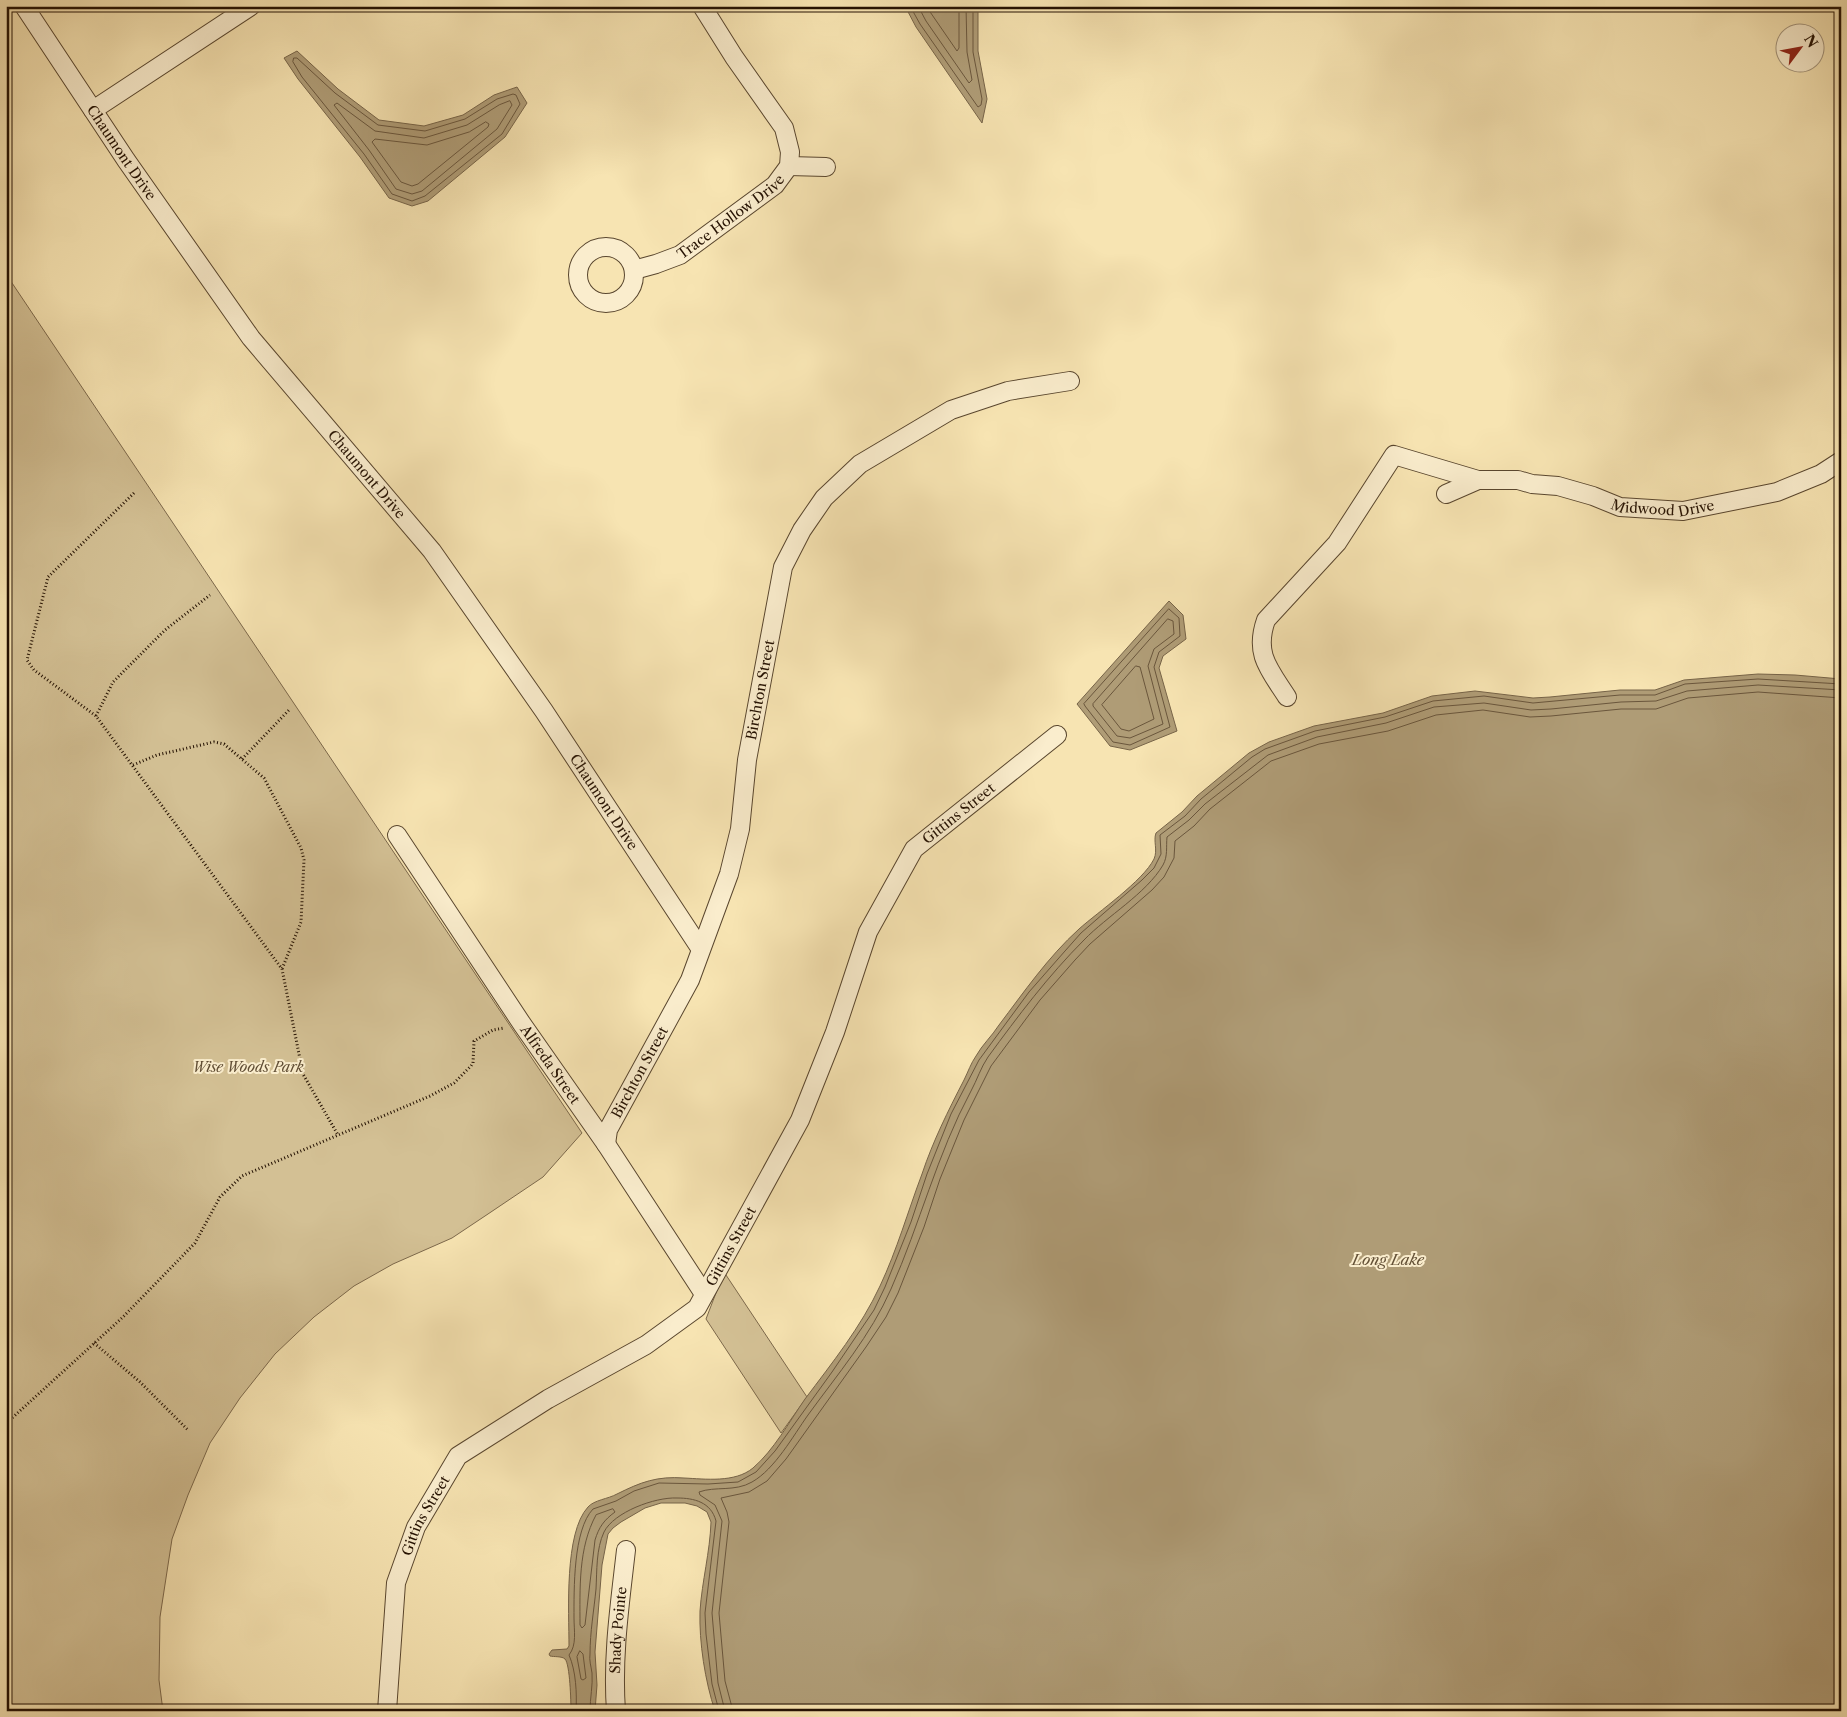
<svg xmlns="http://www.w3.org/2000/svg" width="1847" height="1717" viewBox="0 0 1847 1717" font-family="'Libre Caslon Text',serif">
  <rect width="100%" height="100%" fill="#f7e4b2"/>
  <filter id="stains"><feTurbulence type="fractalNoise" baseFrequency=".004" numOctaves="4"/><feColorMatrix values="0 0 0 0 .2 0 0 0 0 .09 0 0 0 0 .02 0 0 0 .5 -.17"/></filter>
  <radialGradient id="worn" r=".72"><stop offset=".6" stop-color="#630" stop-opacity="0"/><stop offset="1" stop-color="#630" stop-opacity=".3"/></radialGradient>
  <!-- green -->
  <path fill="#d3c094" stroke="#7c684b" d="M6 274 582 1133 543 1177 488 1214 452 1238 393 1264 354 1286 314 1317 275 1354 240 1398 210 1443 188 1495 172 1539 160 1617 159 1680 163 1711H6Z
    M724 1272 807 1397 781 1433 706 1319Z"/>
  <!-- water -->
  <path fill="#af9c76" stroke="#776448" d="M905 6H978V51L987 99 982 123 916 27Z
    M297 51 338 89 379 120 424 126 463 115 494 95 517 87 527 103 505 137 428 201 412 206 389 198 360 157 298 79 284 58Z
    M1169 601 1183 615 1186 639 1163 656 1159 668 1177 731 1130 750 1110 746 1077 704Z
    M1758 674 1795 675 1841 679V1711H715C705 1681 699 1642 700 1611 702 1581 710 1552 711 1522L707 1512 697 1506 685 1503H661L645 1508 621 1522 613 1528 608 1534 602 1565 595 1652 597 1685 595 1711H571C571 1702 570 1664 565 1659 562 1656 554 1657 550 1656L549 1654 552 1650 567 1649 569 1646C569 1612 564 1533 588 1507 594 1500 608 1499 617 1494 641 1482 657 1476 684 1478 705 1479 735 1483 753 1468 774 1450 789 1422 805 1399 832 1363 861 1327 880 1286 897 1250 908 1211 922 1174 933 1141 948 1111 964 1080 968 1072 971 1063 976 1056 982 1045 992 1036 999 1025 1024 992 1048 957 1079 929 1098 912 1143 881 1154 859 1158 850 1153 841 1156 833L1182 812 1197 796 1249 753 1269 742 1314 726 1383 713 1432 696 1475 691 1533 698 1550 697 1620 690H1655L1684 680Z"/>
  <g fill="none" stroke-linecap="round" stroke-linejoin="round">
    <!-- shore -->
    <path stroke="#6a563c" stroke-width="1" d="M910 6 920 24 978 107 981 105 982 99 973 52V6
      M918 6 926 21 969 83 972 80 967 52 966 6
      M926 6 957 51 959 48V6
      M294 58H297L335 93 378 125 425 131 465 119 497 99 513 94 516 95 520 104 502 134 425 196 412 201 392 194 364 154 302 77 293 62Z
      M510 101 512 105 497 129 422 191 412 194 396 189 369 150 334 105 337 103 375 131 424 138 467 125 499 105Z
      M486 122 489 124 488 127 418 184 412 186 401 182 372 142 375 139 427 145 469 132Z
      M1169 609 1179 618 1180 636 1159 652 1154 667 1170 727 1130 745 1113 742 1085 706 1084 704Z
      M1168 619 1173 621 1174 634 1154 649 1148 666 1163 724 1130 738 1117 736 1093 706V704Z
      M1136 666 1140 667 1154 719 1129 731 1121 729 1102 705Z
      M613 1509 615 1512C604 1520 599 1527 595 1540L585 1625 582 1628 580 1625C580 1589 578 1548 596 1515Z
      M580 1651 583 1654 586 1678 583 1680 581 1679 577 1657Z
      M576 1711C577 1693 576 1671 569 1655 577 1645 574 1631 574 1618 574 1590 573 1530 593 1509L616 1501 634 1491 659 1483 708 1484 738 1482 756 1472 775 1451 832 1372 874 1310 885 1287 911 1222 927 1174 951 1114 979 1060 1029 992 1065 951 1081 933 1142 880 1154 868 1161 854 1160 835 1185 816 1201 799 1252 757 1265 749 1315 731 1385 717 1433 701 1484 696 1533 703 1620 695H1655L1685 684 1758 679 1841 684
      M590 1711C590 1698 593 1685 592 1673 591 1666 589 1660 590 1654 590 1632 594 1610 596 1589 597 1571 596 1549 604 1532 614 1512 655 1497 677 1498 694 1498 711 1502 716 1521L705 1613 706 1634 712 1684 719 1711
      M725 1711 718 1683 712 1613 722 1521 715 1505 700 1495 699 1492C715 1486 735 1492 752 1482 775 1469 793 1436 808 1415 837 1375 871 1335 891 1289 920 1224 937 1154 971 1091 977 1080 981 1067 988 1057 1018 1016 1048 976 1084 940 1107 916 1146 894 1163 865 1168 856 1166 847 1167 837L1189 820 1205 804 1268 755 1317 737 1386 723 1434 707 1484 703 1531 710 1551 709 1621 702 1656 701 1687 691 1758 685 1841 690
      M733 1711 725 1681 719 1613 729 1522 727 1512 721 1498 749 1492 767 1481 786 1459 866 1347 886 1317 898 1293 924 1227 940 1179 964 1120 991 1066 1040 1000 1075 960 1090 944 1152 890 1164 877 1174 858 1175 841 1194 826 1210 809 1271 761 1319 744 1388 731 1436 715 1483 710 1530 717 1551 716 1621 709H1656L1688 698 1758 692 1841 698"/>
    <!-- minor casing -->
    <g stroke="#59462e" stroke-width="20">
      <g id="minor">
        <path id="s1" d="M24 6 126 160 251 338 432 551 544 711 700 948"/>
        <path d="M93 110 251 6"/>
        <path d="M789 166 826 167"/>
        <circle cx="606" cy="275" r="28"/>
        <path id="s2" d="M634 270 656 264 680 255 775 185 789 166 790 152 784 128 734 57 702 6"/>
        <path id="s3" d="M1446 494 1478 480H1518L1532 484 1558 486 1593 496 1620 507 1683 511 1777 492 1821 474 1841 461"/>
        <path d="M1287 697C1269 669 1254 654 1266 620L1337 543 1394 455 1478 480"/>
        <path id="s4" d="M397 835 522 1024 606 1144 704 1294"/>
        <path id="s5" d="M606 1144 608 1130 690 980 729 874 740 829 747 760 783 567 802 530 824 498 860 464 951 410 1008 391 1070 381"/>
        <path id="s6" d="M387 1711 396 1583 416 1527 458 1456 548 1399 646 1345 697 1308 800 1120 835 1032 868 932 914 849 1057 735"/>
        <path id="s7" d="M616 1711C612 1657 620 1603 626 1550"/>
      </g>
    </g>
    <!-- path -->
    <path stroke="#241102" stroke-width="3" stroke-dasharray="1 2.5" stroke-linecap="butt" d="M134 493 48 577 27 660 34 670 96 716 282 969 303 1074 338 1135
      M96 716 113 682 165 630 210 595
      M242 759 290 709
      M133 765 157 755 214 742 224 744 264 778 301 848 304 860 301 922 282 969
      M94 1343 140 1382 188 1430
      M6 1420 11 1419 123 1317 195 1243 220 1197 242 1176 430 1096 454 1083 471 1066 473 1063 474 1041 493 1030 504 1028"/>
    <!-- minor -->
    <use href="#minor" stroke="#faedcd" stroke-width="18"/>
  </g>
  <g text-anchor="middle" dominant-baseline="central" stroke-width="4" stroke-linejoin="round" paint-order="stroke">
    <!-- street labels -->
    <g font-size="14" fill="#241102" stroke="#faedcd">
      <text stroke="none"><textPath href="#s1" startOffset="176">Chaumont Drive</textPath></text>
      <text stroke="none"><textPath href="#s2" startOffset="112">Trace Hollow Drive</textPath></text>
      <text stroke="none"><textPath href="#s1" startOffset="581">Chaumont Drive</textPath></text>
      <text stroke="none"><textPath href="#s3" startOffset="224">Midwood Drive</textPath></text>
      <text stroke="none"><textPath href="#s5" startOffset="485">Birchton Street</textPath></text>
      <text stroke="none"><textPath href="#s1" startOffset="986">Chaumont Drive</textPath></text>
      <text stroke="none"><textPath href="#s6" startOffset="1118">Gittins Street</textPath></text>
      <text stroke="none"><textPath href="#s4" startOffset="276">Alfreda Street</textPath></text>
      <text stroke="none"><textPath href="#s5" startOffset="80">Birchton Street</textPath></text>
      <text stroke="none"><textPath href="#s6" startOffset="622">Gittins Street</textPath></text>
      <text stroke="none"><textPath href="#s6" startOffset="202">Gittins Street</textPath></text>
      <text stroke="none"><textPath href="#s7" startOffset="81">Shady Pointe</textPath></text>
    </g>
    <!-- park labels -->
    <g font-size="14" font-style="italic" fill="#614e35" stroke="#faedcd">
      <text x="248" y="1067">Wise Woods Park</text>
    </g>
    <!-- water labels -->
    <g font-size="15" font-style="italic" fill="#635036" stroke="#faedcd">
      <text x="1388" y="1259">Long Lake</text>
    </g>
  </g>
  <!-- margin -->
  <rect width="1847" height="1717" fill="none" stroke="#f7e4b2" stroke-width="25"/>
  <rect x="8" y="8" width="1832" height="1702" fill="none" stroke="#241102" stroke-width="2.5"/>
  <rect x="12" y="12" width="1822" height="1692" fill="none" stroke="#241102"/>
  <!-- north arrow -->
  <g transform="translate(1800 48) rotate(58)"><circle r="24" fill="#faedcd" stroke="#a4957c"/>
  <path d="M0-4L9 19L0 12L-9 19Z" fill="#8f2418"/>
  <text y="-8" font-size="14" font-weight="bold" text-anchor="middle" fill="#241102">N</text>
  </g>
  <rect width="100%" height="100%" filter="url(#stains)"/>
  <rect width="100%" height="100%" fill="url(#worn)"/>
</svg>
